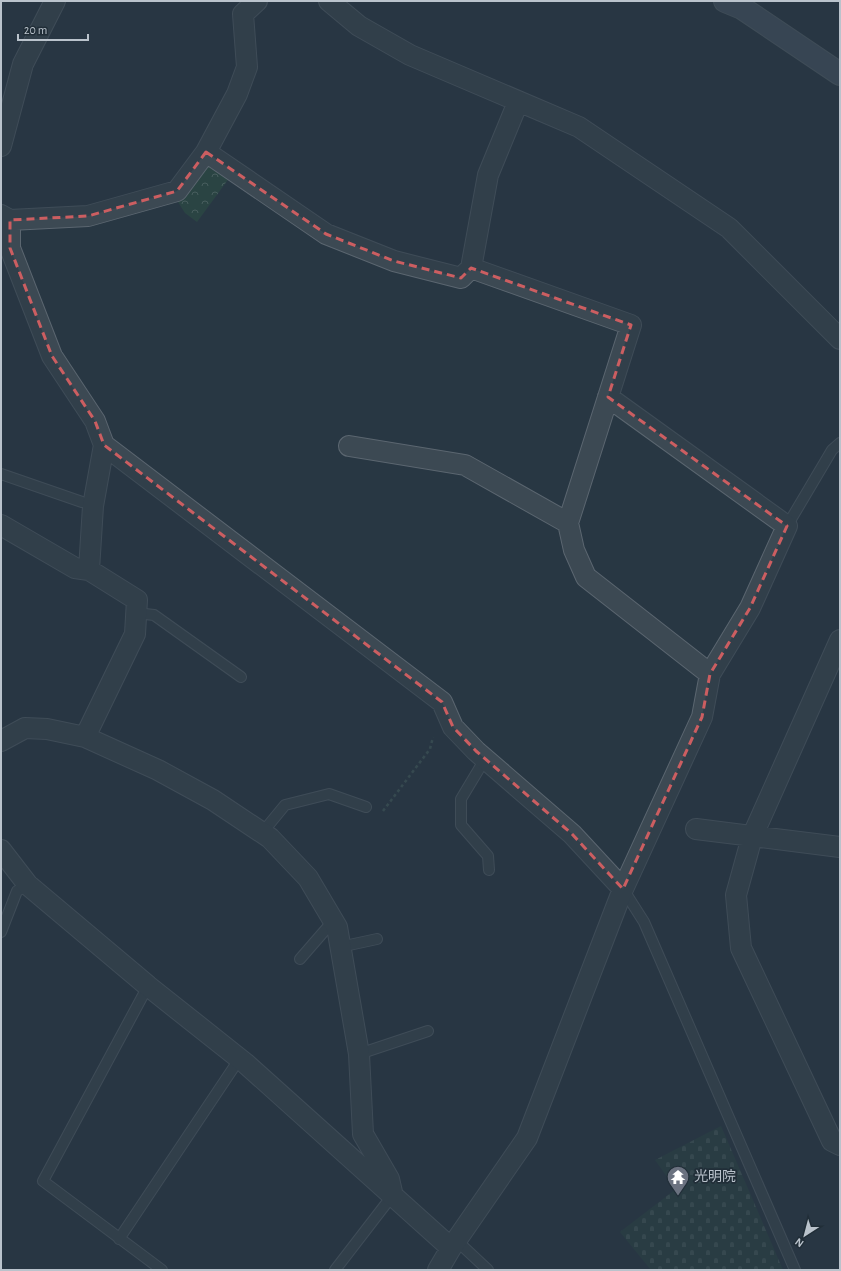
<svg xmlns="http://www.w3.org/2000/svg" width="841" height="1271" viewBox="0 0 841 1271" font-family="'Alegreya Sans','Noto Sans JP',sans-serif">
  <defs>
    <pattern id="cemetery-stones" width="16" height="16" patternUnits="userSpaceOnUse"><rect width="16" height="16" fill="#2a4443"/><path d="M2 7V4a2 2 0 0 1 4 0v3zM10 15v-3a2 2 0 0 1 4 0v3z" fill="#475d5d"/></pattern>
    <pattern id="park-crowns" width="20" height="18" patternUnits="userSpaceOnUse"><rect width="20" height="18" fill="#2a4443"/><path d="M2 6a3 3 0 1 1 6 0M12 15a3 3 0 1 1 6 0" fill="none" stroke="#475d5d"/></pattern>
  </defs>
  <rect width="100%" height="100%" fill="#283743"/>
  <!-- cemetery -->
  <path fill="url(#cemetery-stones)" d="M721 1126 783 1270H651L620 1232 676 1189 655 1160Z"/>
  <!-- park -->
  <path fill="url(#park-crowns)" d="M213 164 230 177 197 222 185 213 178 202 203 168Z"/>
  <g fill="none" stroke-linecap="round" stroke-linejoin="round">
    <!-- lane casing -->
    <g stroke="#5b6670" stroke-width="12">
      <path id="lane" d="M1 474 82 502
        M787 526 832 450 840 443
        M136 613 154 615 241 677
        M485 759 461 799V825L488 856 489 870
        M262 833 285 805 329 794 366 807
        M623 889 644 922 795 1270
        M1 932 17 891 28 885
        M340 947 377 939
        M300 959 333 921
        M148 986 43 1181 162 1270
        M359 1054 428 1031
        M119 1239 240 1058
        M456 1240 488 1270
        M335 1270 392 1196"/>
    </g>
    <!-- street casing -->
    <g stroke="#5b6670" stroke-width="22">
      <path id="street" d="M329 1 359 26 410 55 579 127 729 228 840 339
        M1 146 23 64 55 1
        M206 152 326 234 394 261 461 278 471 268 488 175 518 102
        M1 215 10 220 88 216 177 191 206 152 237 94 247 67 243 14 257 1
        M471 268 631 325 568 523 574 550 586 577 710 674
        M104 445 442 702 453 727 476 751 572 834 623 889
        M349 446 465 465 568 523
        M1 525 75 568 89 570
        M840 640 752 837 736 895 741 948 832 1141 840 1145
        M85 737 158 770 213 800 270 838 308 878 337 927 359 1054 363 1134 389 1179 392 1192
        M1 741 25 728 47 729 85 737 135 634 137 600 89 570 93 506 104 445 95 421 52 356 10 248V220
        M696 829 840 847
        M1 850 28 885 148 986 245 1063 451 1248 438 1270
        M451 1248 527 1138 623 889 702 717 710 674 750 608 787 526 608 397"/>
    </g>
    <!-- secondary casing -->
    <g stroke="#5b6670" stroke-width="24">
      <path id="secondary" d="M725 1 742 8 840 74"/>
    </g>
    <!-- path -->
    <path stroke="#48605f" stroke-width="2.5" stroke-dasharray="3 3" stroke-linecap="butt" d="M383 811 430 749 433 737"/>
    <!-- lane -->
    <use href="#lane" stroke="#3c4953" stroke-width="10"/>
    <!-- street -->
    <use href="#street" stroke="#3c4953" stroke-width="20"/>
    <!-- secondary -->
    <use href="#secondary" stroke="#4a5866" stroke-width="22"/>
  </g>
  <!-- marked area -->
  <path d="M0 0H841V1271H0ZM206 152 326 234 394 261 461 278 471 268 631 325 608 397 787 526 750 608 710 674 702 717 623 889 572 834 476 751 453 727 442 702 104 445 95 421 52 356 10 248V220L88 216 177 191Z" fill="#283743" fill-opacity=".55" fill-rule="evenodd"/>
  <path fill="none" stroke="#cc5e61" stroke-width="3" stroke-dasharray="8 5" stroke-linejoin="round" d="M206 152 326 234 394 261 461 278 471 268 631 325 608 397 787 526 750 608 710 674 702 717 623 889 572 834 476 751 453 727 442 702 104 445 95 421 52 356 10 248V220L88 216 177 191Z"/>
  <!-- icons -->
  <defs>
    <g id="temple-pin" transform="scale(1.15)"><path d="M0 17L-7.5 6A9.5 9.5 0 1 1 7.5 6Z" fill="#6b7280" stroke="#212e38"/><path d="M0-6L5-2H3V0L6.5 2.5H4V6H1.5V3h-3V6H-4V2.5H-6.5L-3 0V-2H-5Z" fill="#fff"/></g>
  </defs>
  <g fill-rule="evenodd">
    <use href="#temple-pin" x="678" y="1177"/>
  </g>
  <g text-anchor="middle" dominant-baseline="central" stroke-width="3.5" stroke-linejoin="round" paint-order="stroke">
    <!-- poi labels -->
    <g font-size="14" fill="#bac3cc" stroke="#212e38" text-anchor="start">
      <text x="694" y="1177">光明院</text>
    </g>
  </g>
  <!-- border -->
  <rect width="841" height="1271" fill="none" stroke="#bac3cc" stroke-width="4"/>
  <!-- north arrow -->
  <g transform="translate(805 1235) rotate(216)" stroke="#212e38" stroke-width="3" paint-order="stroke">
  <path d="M0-3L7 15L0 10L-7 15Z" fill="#bac3cc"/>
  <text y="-6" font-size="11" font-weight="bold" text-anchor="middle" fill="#bac3cc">N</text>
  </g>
  <!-- scale -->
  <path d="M18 34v6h70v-6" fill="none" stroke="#bac3cc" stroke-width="2"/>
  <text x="24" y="34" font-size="12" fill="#bac3cc" stroke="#212e38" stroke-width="3" paint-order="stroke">20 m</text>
</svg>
